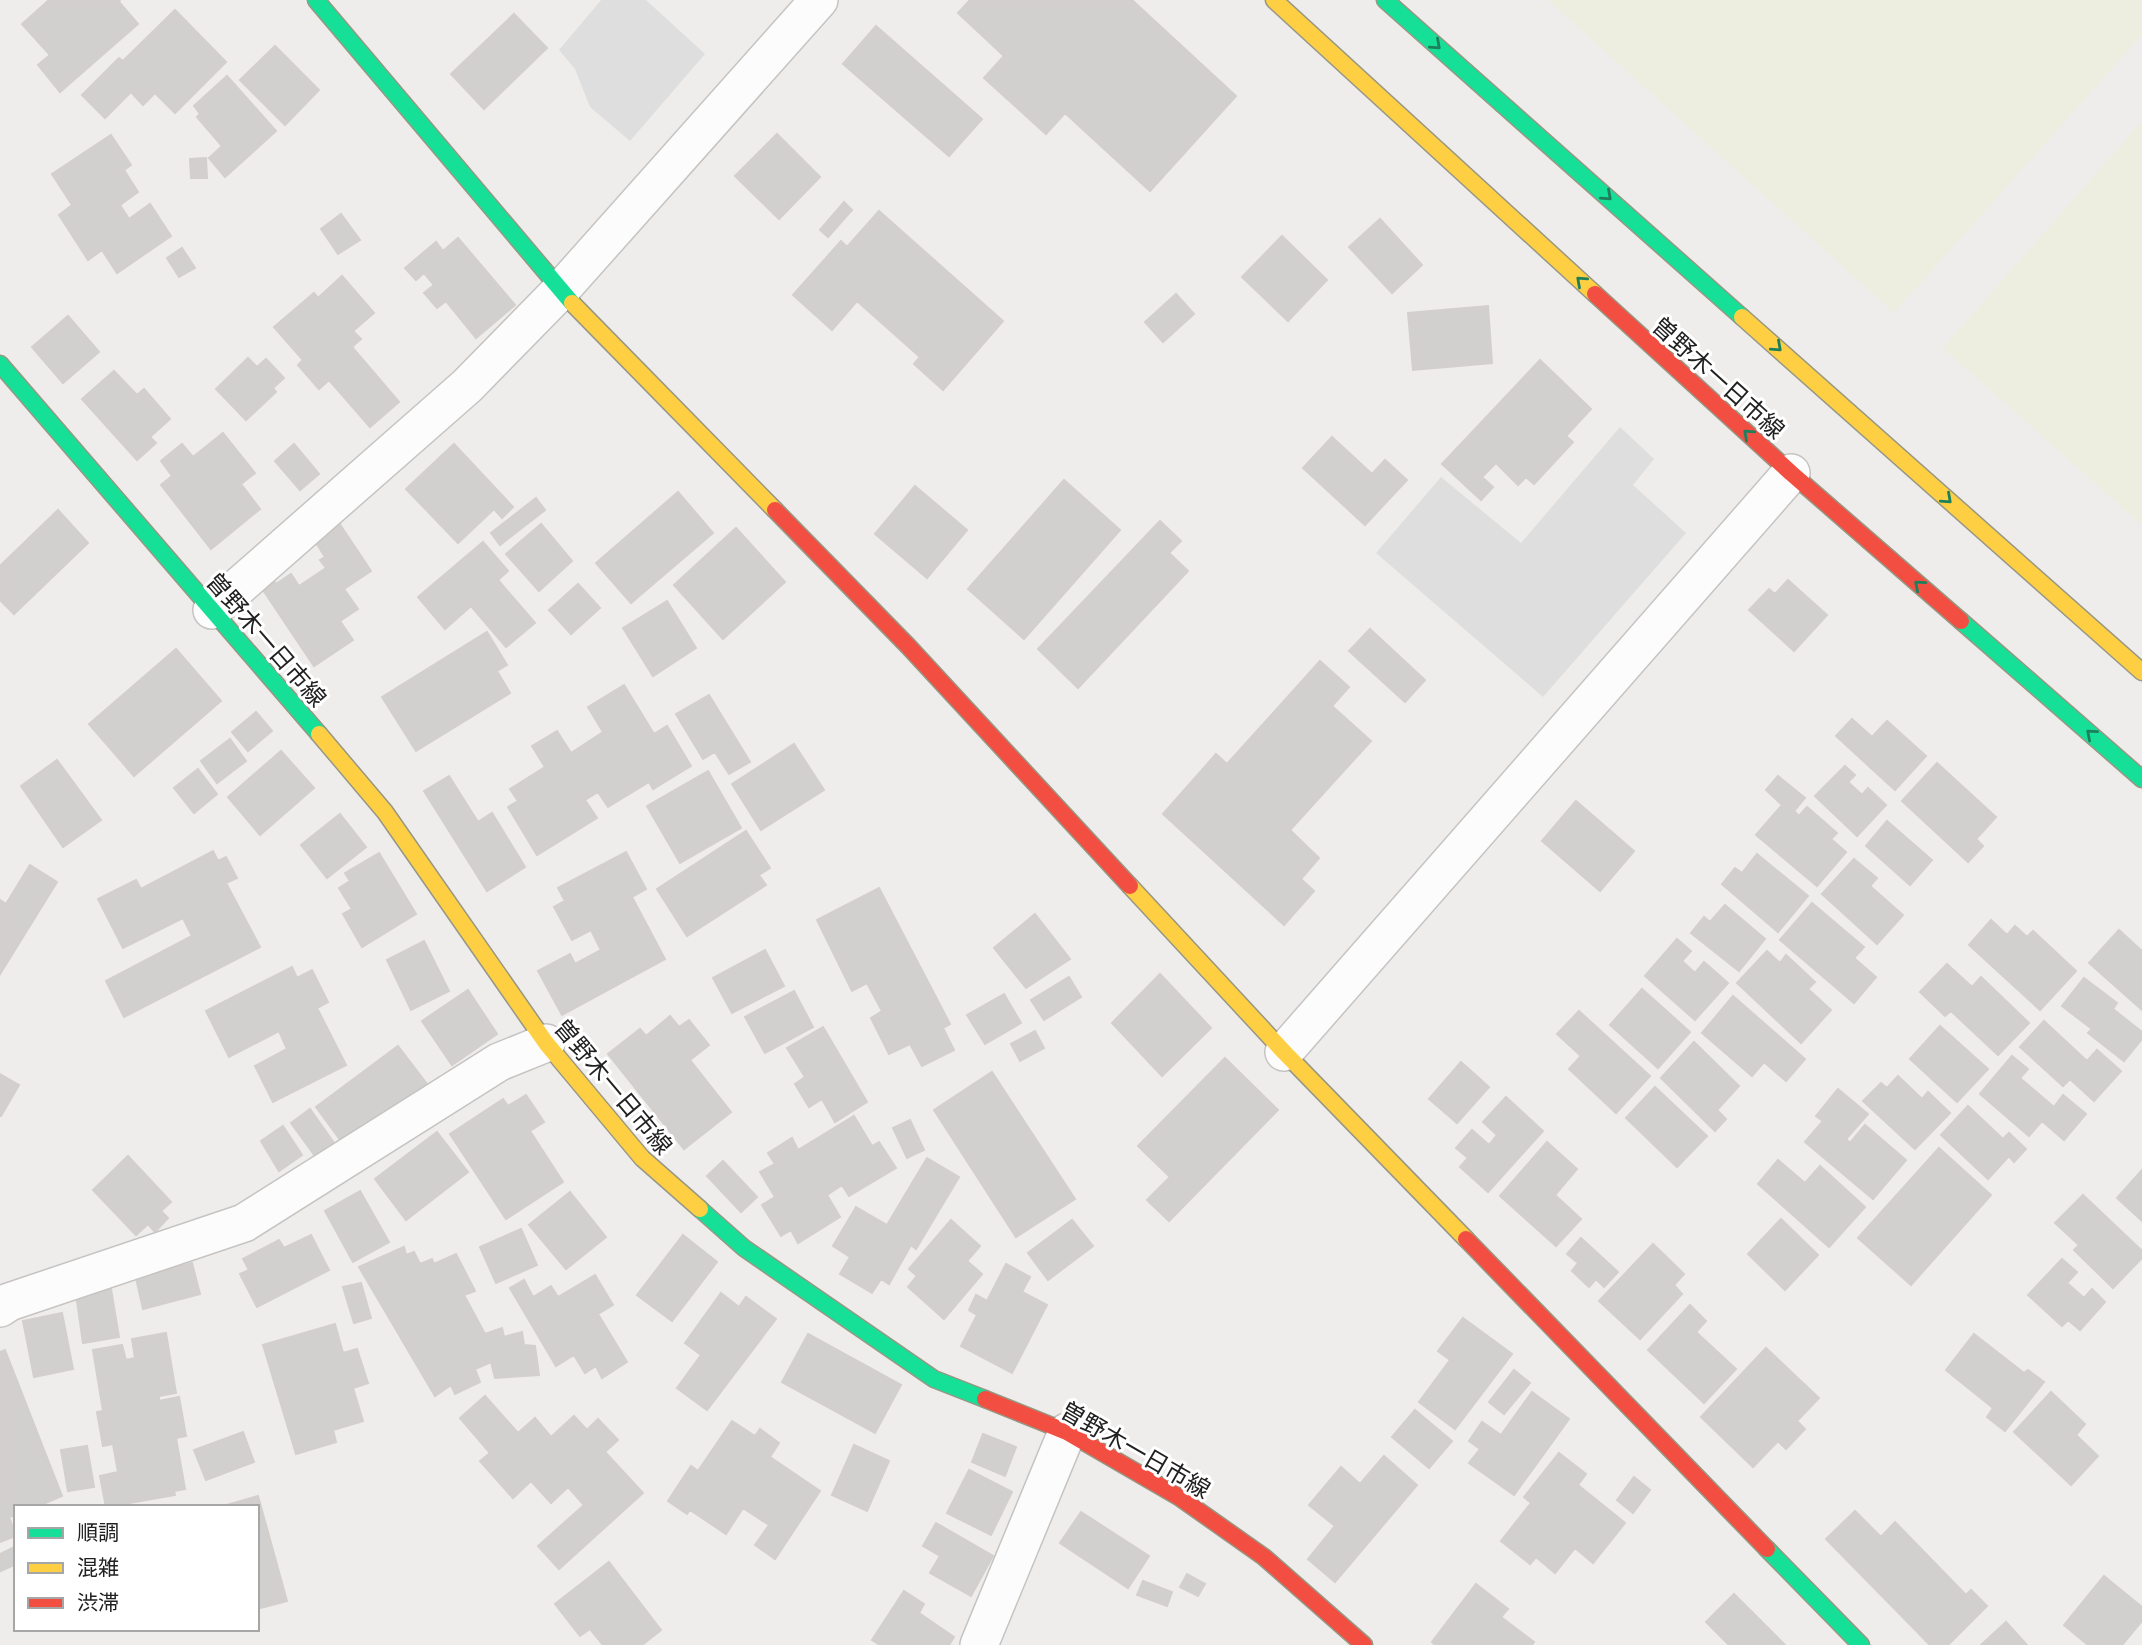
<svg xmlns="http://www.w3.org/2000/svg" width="2142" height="1645" viewBox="0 0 2142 1645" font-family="Manrope,'Noto Sans JP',sans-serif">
  <rect width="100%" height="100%" fill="#efedeb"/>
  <!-- farmland -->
  <path fill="#edede0" d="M1548 0H2142V35L1894 313Z
    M2142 121V525L1943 348Z"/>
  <!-- parking -->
  <path fill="#dfdede" d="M601 0H646L705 54 630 141 590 107 575 69 559 50Z
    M1620 427 1654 459 1633 485 1686 533 1543 697 1376 553 1441 477 1521 543Z"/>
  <!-- building -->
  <path fill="#d2d0ce" stroke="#d2cfcd" stroke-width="2" d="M49 0H120L119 2 138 24 60 92 38 65 50 55 22 24Z
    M970 0H1132L1236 96 1150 191 1065 113 1046 134 984 78 1004 56 958 13Z
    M175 10 226 62 175 113 155 93 143 105 131 92 105 118 82 95 119 58 123 61Z
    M514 14 547 48 484 109 451 74Z
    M876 26 982 119 949 156 843 64Z
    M275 46 319 90 285 125 240 80Z
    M227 76 276 131 225 177 209 158 222 146 197 117 200 114 194 106Z
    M777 134 820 177 779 219 735 176Z
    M111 135 131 165 124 170 138 192 120 205 129 219 150 204 171 236 117 273 102 250 88 260 59 215 72 205 52 174Z
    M206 158 207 178H191L190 159Z
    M844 202 852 210 828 237 820 230Z
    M879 211 1003 321 943 390 914 364 920 357 857 301 832 330 793 295 841 241 847 247Z
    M341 214 360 240 338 254 321 229Z
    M1380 219 1422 265 1392 293 1349 247Z
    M1282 236 1327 280 1288 321 1242 277Z
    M458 238 515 305 476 338 446 301 437 308 424 293 434 285 424 273 416 280 405 268 436 242 443 251Z
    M182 248 195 268 179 277 167 258Z
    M342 276 374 313 353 331 361 339 352 347 399 402 370 427 329 380 319 389 298 365 303 360 274 327 314 293 318 298Z
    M1176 294 1194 314 1163 342 1145 322Z
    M1488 306 1492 363 1413 370 1408 313Z
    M68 316 99 352 63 383 32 347Z
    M248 358 257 367 266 359 284 378 273 388 276 392 246 420 216 389Z
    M1540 360 1591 409 1566 436 1573 442 1534 484 1526 477 1518 485 1496 463 1482 477 1493 487 1481 500 1442 464Z
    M114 371 137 395 144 389 170 419 150 437 156 443 137 460 82 399Z
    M223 433 255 473 241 484 260 509 211 549 161 485 172 476 161 461 182 444 193 457Z
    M1332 437 1372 474 1385 460 1407 480 1365 525 1303 468Z
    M294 444 319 474 300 490 275 461Z
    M454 444 513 507 502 518 494 509 458 543 406 489Z
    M1064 480 1120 530 1024 639 968 589Z
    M915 486 967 530 927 578 875 534Z
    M678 492 713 533 631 603 596 563Z
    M536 498 545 510 500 545 491 533Z
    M58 510 88 543 14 614 0 600V566Z
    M335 517 371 571 344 589 358 609 340 621 353 640 314 666 259 584 271 576 276 584 291 574 299 586 326 568 320 560 325 557 310 533Z
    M1160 521 1181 541 1169 553 1188 571 1078 688 1038 649Z
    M541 524 572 561 539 591 506 554Z
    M736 528 785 582 723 639 674 585Z
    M483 542 508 571 498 580 535 623 506 647 471 606 445 629 418 597Z
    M1788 580 1827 615 1794 651 1749 610 1769 589 1775 594Z
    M578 584 600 608 571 634 549 610Z
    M667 601 696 648 653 676 623 628Z
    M1370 629 1425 680 1405 702 1349 651Z
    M487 632 507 665 497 671 510 693 416 751 382 697Z
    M176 649 221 701 134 776 89 724Z
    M1320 661 1349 687 1332 706 1371 741 1290 830 1319 858 1301 879 1314 891 1284 925 1163 814 1216 754 1227 764Z
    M624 685 654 734 667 726 691 766 653 789 649 782 608 807 598 792 585 800 597 818 537 855 508 807 518 801 510 789 545 767 532 746 557 731 571 753 603 732 588 707Z
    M709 695 750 762 729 774 715 752 703 759 676 714Z
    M256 712 272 731 248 751 232 732Z
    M1852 719 1872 737 1887 721 1926 756 1895 790 1836 736Z
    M230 739 246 761 217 783 201 761Z
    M794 744 824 790 761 830 732 784Z
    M281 751 314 788 260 835 228 797Z
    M57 760 101 820 63 847 21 786Z
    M1937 763 1996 817 1976 839 1983 846 1968 862 1902 801Z
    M1845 766 1855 775 1848 782 1862 795 1868 788 1886 805 1857 836 1815 796Z
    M198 769 217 794 194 813 174 788Z
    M708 771 741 828 680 863 647 806Z
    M449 776 478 822 492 813 525 867 487 891 424 791Z
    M1778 776 1805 798 1794 811 1799 816 1807 807 1837 833 1831 839 1846 852 1817 886 1756 835 1782 805 1766 790Z
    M1576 801 1634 851 1600 891 1542 841Z
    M340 814 366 847 327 878 301 845Z
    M1887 821 1932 860 1910 885 1866 846Z
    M746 831 770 868 759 875 766 885 687 936 657 889Z
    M213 851 218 861 226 857 237 878 226 883 260 947 124 1017 106 981 192 936 183 918 123 948 98 899 136 880 141 889Z
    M626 852 646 889 632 897 665 959 562 1015 538 971 570 954 575 964 601 950 591 930 572 940 554 907 565 901 558 888Z
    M379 853 416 914 362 947 343 914 352 909 339 888 350 881 345 873Z
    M1757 854 1808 896 1778 932 1722 884 1735 868 1742 873Z
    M1854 859 1877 878 1870 886 1903 915 1877 944 1822 894Z
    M30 865 57 882 0 974V900L6 904Z
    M879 888 950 1024 943 1028 954 1050 922 1066 910 1044 889 1054 871 1018 882 1011 867 983 852 991 817 920Z
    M1812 903 1864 947 1854 958 1876 977 1854 1003 1780 940Z
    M1725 905 1765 939 1739 971 1691 933 1704 917 1710 922Z
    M1035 914 1070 959 1026 988 994 948Z
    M1991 920 2007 935 2015 926 2027 937 2033 931 2076 971 2040 1010 1969 945Z
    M2119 930 2142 951V1010L2089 963Z
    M1677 939 1691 951 1682 961 1695 973 1704 962 1728 983 1695 1020 1645 976Z
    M424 941 449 991 411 1010 387 960Z
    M765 950 784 986 732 1013 713 978Z
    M1767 951 1780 963 1786 955 1815 982 1808 989 1831 1010 1801 1043 1737 983Z
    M1947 964 1972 987 1981 977 2029 1023 1998 1055 1951 1011 1945 1016 1920 992Z
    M292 967 297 978 312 970 328 1002 317 1008 346 1065 273 1102 255 1066 287 1049 279 1031 229 1057 206 1011Z
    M1160 974 1211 1028 1162 1076 1112 1023Z
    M1069 977 1081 997 1044 1020 1031 1000Z
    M2084 978 2117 1003 2113 1009 2142 1032V1039L2124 1061 2088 1033 2092 1029 2062 1006Z
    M1642 989 1690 1032 1658 1068 1610 1025Z
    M468 990 497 1034 452 1065 422 1021Z
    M794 991 813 1027 765 1053 745 1017Z
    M1004 994 1021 1023 985 1044 967 1015Z
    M1733 996 1805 1059 1786 1081 1764 1062 1752 1076 1702 1033Z
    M1579 1011 1650 1076 1616 1113 1569 1069 1581 1056 1557 1034Z
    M670 1016 679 1027 689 1020 709 1045 690 1060 731 1112 684 1149 608 1054 640 1029 646 1036Z
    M2044 1021 2087 1061 2097 1050 2121 1071 2094 1101 2070 1079 2063 1086 2020 1047Z
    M1940 1026 1988 1069 1957 1102 1910 1059Z
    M823 1027 867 1102 835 1122 822 1099 809 1107 795 1084 805 1077 787 1048Z
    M1035 1031 1044 1048 1020 1061 1011 1044Z
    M1694 1042 1739 1086 1717 1110 1726 1119 1715 1131 1661 1078Z
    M398 1046 427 1084 344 1145 316 1107Z
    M2012 1056 2028 1069 2020 1078 2054 1107 2063 1095 2086 1114 2064 1140 2042 1121 2029 1136 1980 1094Z
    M1225 1058 1278 1110 1169 1221 1147 1200 1170 1177 1138 1146Z
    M1461 1062 1489 1087 1457 1123 1429 1099Z
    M992 1072 1075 1199 1016 1237 934 1110Z
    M0 1074 19 1085 1 1116H0Z
    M1898 1076 1922 1099 1928 1092 1950 1113 1915 1149 1863 1101 1881 1083 1887 1088Z
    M1655 1087 1707 1136 1677 1167 1626 1118Z
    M1838 1089 1868 1114 1846 1139 1850 1143 1865 1125 1906 1160 1873 1199 1805 1142 1823 1121 1816 1116Z
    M526 1095 544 1122 530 1131 563 1182 506 1219 450 1134 503 1099 508 1106Z
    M1506 1097 1543 1131 1488 1192 1460 1167 1468 1158 1456 1148 1472 1130 1489 1145 1497 1135 1483 1122Z
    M1968 1106 2003 1139 2009 1133 2026 1149 2014 1162 2009 1156 1988 1179 1941 1135Z
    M310 1109 339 1150 320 1163 291 1123Z
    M854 1116 872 1146 879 1142 896 1168 849 1196 842 1185 827 1195 840 1217 798 1243 791 1230 781 1236 762 1205 775 1197 760 1172 775 1164 768 1153 792 1138 798 1150Z
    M910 1120 924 1150 907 1158 893 1128Z
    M283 1126 302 1155 279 1171 261 1141Z
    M437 1132 468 1172 406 1220 375 1179Z
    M1547 1142 1577 1169 1555 1195 1581 1219 1556 1246 1500 1196Z
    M1939 1148 1991 1195 1911 1285 1858 1238Z
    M128 1156 171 1202 161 1211 168 1218 155 1232 148 1224 136 1235 93 1190Z
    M927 1158 959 1177 916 1249 911 1245 889 1284 881 1279 872 1293 840 1274 850 1257 833 1246 856 1207 887 1225Z
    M1778 1160 1805 1183 1820 1166 1865 1207 1829 1247 1758 1184Z
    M723 1161 757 1197 741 1212 707 1176Z
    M2142 1170V1221L2117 1198Z
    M360 1191 389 1242 353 1262 325 1211Z
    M570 1192 606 1237 566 1269 529 1225Z
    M2083 1195 2142 1251V1258L2113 1288 2074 1250 2079 1245 2055 1223Z
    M1781 1219 1818 1255 1785 1290 1748 1254Z
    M951 1220 980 1246 967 1261 982 1274 944 1319 908 1287 917 1276 909 1269Z
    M1072 1220 1093 1246 1048 1280 1028 1253Z
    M521 1229 537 1265 496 1283 480 1247Z
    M311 1235 329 1270 257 1307 240 1274 249 1270 243 1259 279 1240 284 1248Z
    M683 1235 717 1262 672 1321 637 1295Z
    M1581 1238 1618 1272 1604 1287 1596 1279 1589 1287 1572 1271 1578 1263 1567 1254Z
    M1653 1244 1684 1274 1674 1285 1682 1294 1640 1339 1599 1301Z
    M404 1247 406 1255 414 1252 420 1264 432 1259 434 1264 456 1254 475 1291 464 1295 485 1334 502 1328 504 1337 522 1332 524 1345 535 1346 539 1375 495 1378 491 1362 475 1369 480 1382 455 1394 451 1385 435 1396 359 1267Z
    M2062 1259 2077 1272 2067 1283 2084 1298 2092 1289 2105 1302 2080 1330 2068 1320 2062 1326 2028 1295Z
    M192 1263 200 1294 143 1309 136 1278Z
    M1006 1264 1030 1277 1022 1292 1047 1305 1012 1373 961 1346 977 1315 969 1310 976 1295 987 1301Z
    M595 1275 613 1305 598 1314 627 1362 602 1378 596 1366 585 1373 574 1355 556 1366 510 1288 524 1280 533 1297 551 1286 558 1297Z
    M361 1283 371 1318 354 1323 343 1287Z
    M111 1289 119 1337 83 1343 76 1294Z
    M721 1293 739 1307 746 1297 776 1319 707 1410 677 1388 701 1355 685 1343Z
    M1690 1305 1706 1321 1696 1332 1736 1369 1704 1403 1648 1350Z
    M62 1313 73 1369 34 1377 23 1321Z
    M1463 1318 1512 1354 1455 1429 1419 1402 1450 1360 1438 1351Z
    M335 1324 343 1353 357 1349 368 1383 353 1388 363 1421 333 1430 336 1442 296 1454 263 1345Z
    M166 1333 176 1393 159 1396V1401L179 1397 186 1436 176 1438 185 1489 174 1491 175 1495 106 1507 100 1476 118 1472 113 1444 103 1446 97 1412 103 1411 93 1350 122 1345 126 1360 135 1358 132 1339Z
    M808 1334 901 1385 875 1433 782 1382Z
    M1974 1334 2024 1373 2028 1370 2044 1382 2005 1431 1987 1417 1993 1408 1946 1370Z
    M1766 1348 1819 1398 1797 1421 1805 1429 1786 1449 1778 1441 1753 1467 1701 1417Z
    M5 1350 62 1496 36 1507H16V1515L9 1517 16 1536 0 1542V1352Z
    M1514 1370 1530 1383 1504 1414 1489 1402Z
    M1532 1392 1569 1419 1514 1495 1469 1463 1480 1449 1469 1441 1482 1422 1501 1435Z
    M2051 1392 2085 1424 2076 1435 2098 1456 2071 1485 2014 1432Z
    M485 1396 518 1433 535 1418 551 1437 574 1416 587 1430 598 1419 618 1440 605 1452 643 1493 559 1569 538 1546 584 1505 568 1487 551 1503 531 1481 513 1498 480 1461 490 1453 460 1418Z
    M1415 1410 1452 1441 1429 1468 1392 1437Z
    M732 1421 755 1436 760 1429 779 1443 770 1457 820 1491 775 1559 755 1545 769 1525 743 1508 726 1534 690 1510 687 1514 668 1501 691 1466 698 1471Z
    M243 1432 254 1462 206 1480 194 1450Z
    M983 1434 1016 1447 1005 1476 972 1462Z
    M854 1445 889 1461 867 1511 832 1495Z
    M87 1446 94 1487 68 1491 61 1450Z
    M1559 1453 1586 1474 1578 1485 1625 1523 1593 1563 1575 1548 1555 1573 1536 1557 1530 1564 1501 1541 1531 1503 1524 1497Z
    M1384 1456 1417 1485 1335 1582 1308 1559 1335 1526 1309 1505 1341 1467 1360 1484Z
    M969 1470 1012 1492 991 1535 947 1513Z
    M1634 1477 1650 1490 1633 1513 1617 1500Z
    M258 1496 287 1601 257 1609V1507H220Z
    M1855 1511 1881 1537 1895 1522 1966 1595 1971 1590 1987 1606 1948 1645H1930L1826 1539Z
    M1081 1512 1149 1556 1128 1588 1060 1543Z
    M936 1523 993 1556 971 1596 930 1573 940 1556 923 1546Z
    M16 1546V1564L1 1571 0 1554Z
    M609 1562 661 1630 642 1645H603L590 1629 580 1636 555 1604Z
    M1187 1574 1205 1584 1198 1596 1180 1587Z
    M2104 1576 2142 1607V1621L2122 1645H2088L2064 1625Z
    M1143 1581 1172 1592 1167 1606 1137 1595Z
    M1476 1584 1508 1609 1501 1617 1534 1642 1532 1645H1435L1432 1642Z
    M904 1591 924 1604 919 1613 954 1637 949 1645H880L872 1640Z
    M1734 1594 1785 1645H1729L1706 1622Z
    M2006 1622 2027 1645H1981Z"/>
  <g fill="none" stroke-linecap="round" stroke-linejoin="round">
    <!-- street casing -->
    <g stroke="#c5c4c3" stroke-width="40">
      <path id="street" d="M212 610 467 386 560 291 819 0
        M1284 1052 1791 473
        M0 1308 9 1302 244 1223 499 1062 546 1043
        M979 1645 1067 1432"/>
    </g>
    <!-- fast casing -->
    <g stroke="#979784" stroke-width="19">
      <path id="fast" d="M316 0 572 303
        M1385 0 1742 317
        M0 364 319 734
        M1961 621 2142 779
        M700 1209 744 1248 934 1379 985 1399
        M1767 1549 1861 1645"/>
    </g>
    <!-- slow casing -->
    <g stroke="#979784" stroke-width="19">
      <path id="slow" d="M1274 0 1595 294
        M572 303 775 510
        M1742 317 2142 672
        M319 734 385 812 546 1043 642 1158 700 1209
        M1130 886 1284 1052 1466 1239"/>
    </g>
    <!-- jam casing -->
    <g stroke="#979784" stroke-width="19">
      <path id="jam" d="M1595 294 1791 473 1961 621
        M775 510 908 646 1130 886
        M1466 1239 1767 1549
        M985 1399 1067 1432 1179 1497 1264 1557 1364 1645"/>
    </g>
    <!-- street -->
    <use href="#street" stroke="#fdfcfc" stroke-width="37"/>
    <!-- fast -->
    <use href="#fast" stroke="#16e098" stroke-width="16"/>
    <!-- slow -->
    <use href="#slow" stroke="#ffcf43" stroke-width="16"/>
    <!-- jam -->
    <use href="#jam" stroke="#f24e42" stroke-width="16"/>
  </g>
  <!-- one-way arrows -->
  <defs><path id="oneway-chevron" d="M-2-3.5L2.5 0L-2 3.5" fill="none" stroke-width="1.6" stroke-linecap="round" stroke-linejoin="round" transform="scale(1.75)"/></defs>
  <g stroke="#1c805c">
    <use href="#oneway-chevron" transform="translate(1436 45) rotate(42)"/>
    <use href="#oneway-chevron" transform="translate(1607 196) rotate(42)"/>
    <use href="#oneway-chevron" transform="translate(1581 281) rotate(-138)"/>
    <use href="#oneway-chevron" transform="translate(1777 347) rotate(42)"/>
    <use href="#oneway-chevron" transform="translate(1748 434) rotate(-138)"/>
    <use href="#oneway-chevron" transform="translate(1947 499) rotate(42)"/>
    <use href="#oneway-chevron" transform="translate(1919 585) rotate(-139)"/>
    <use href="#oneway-chevron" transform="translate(2091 734) rotate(-139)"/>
  </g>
  <g text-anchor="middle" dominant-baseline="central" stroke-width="6" stroke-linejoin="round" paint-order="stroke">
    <!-- street labels -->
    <g font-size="24" fill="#212121" stroke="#fff">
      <text transform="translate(1719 377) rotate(42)">曽野木一日市線</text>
      <text transform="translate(267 639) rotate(49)">曽野木一日市線</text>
      <text transform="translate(614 1086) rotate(50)">曽野木一日市線</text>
      <text transform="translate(1136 1449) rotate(30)">曽野木一日市線</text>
    </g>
  </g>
  <!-- legend -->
  <rect x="14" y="1505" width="245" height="126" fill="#ffffff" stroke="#a6a6a6" stroke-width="2"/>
  <rect x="28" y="1528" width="35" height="10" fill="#16e098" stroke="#a6a6a6" stroke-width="2"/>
  <text x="77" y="1540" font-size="21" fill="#212121">順調</text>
  <rect x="28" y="1563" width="35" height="10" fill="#ffcf43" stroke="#a6a6a6" stroke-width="2"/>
  <text x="77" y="1575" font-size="21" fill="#212121">混雑</text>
  <rect x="28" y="1598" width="35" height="10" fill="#f24e42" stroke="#a6a6a6" stroke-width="2"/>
  <text x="77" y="1610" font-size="21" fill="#212121">渋滞</text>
</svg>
